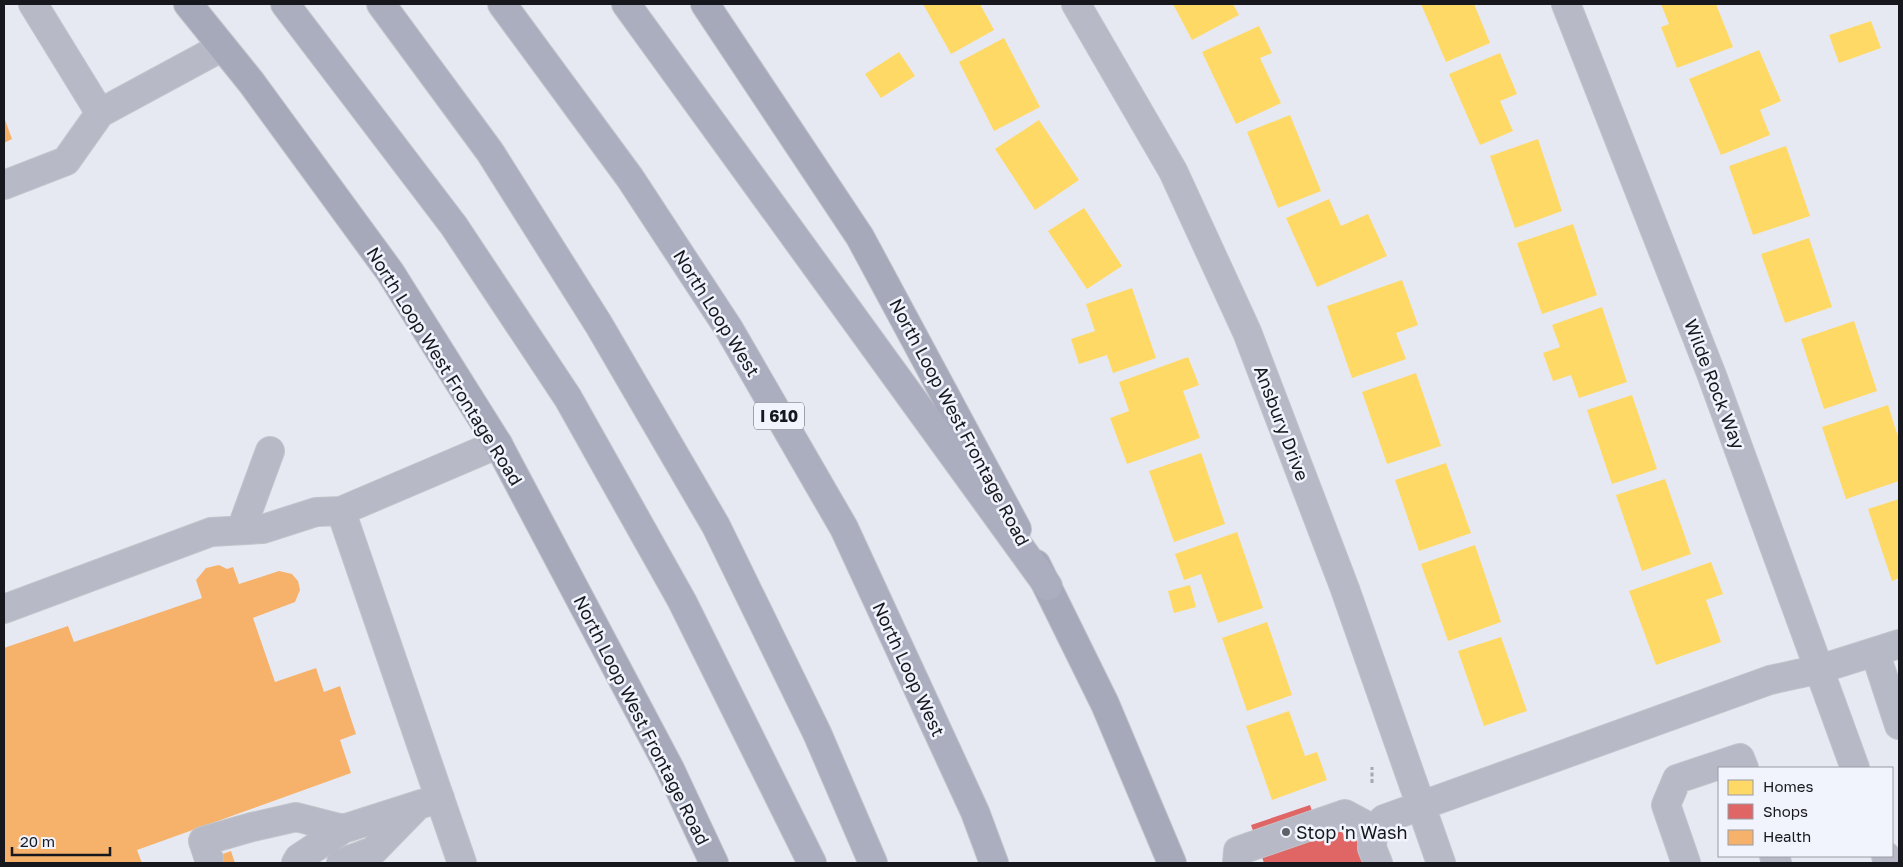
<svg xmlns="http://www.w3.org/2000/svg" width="1903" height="867" viewBox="0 0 1903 867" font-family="'Golos Text',sans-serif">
  <rect width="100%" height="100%" fill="#e7e9f2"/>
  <!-- homes -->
  <path fill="#ffd966" d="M923 4H980L994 30 951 54Z
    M1173 4H1233L1239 15 1192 40Z
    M1421 4H1474L1490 43 1446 62Z
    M1661 4H1716L1733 47 1677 68 1661 27 1669 24Z
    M1871 21 1881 48 1839 63 1829 35Z
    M1259 26 1272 53 1260 58 1281 103 1236 124 1202 52Z
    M1004 38 1040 107 994 131 959 62Z
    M1759 50 1781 101 1760 110 1770 135 1721 155 1689 79Z
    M899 52 915 76 881 98 865 74Z
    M1500 53 1517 94 1500 101 1513 131 1480 145 1449 74Z
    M1290 115 1321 191 1278 208 1247 132Z
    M1039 120 1079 180 1035 210 995 149Z
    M1538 139 1562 211 1515 228 1490 156Z
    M1786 146 1810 216 1753 235 1729 166Z
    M1329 199 1341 226 1368 214 1387 256 1317 287 1286 218Z
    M1084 208 1122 266 1087 289 1048 231Z
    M1573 224 1597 295 1542 314 1517 243Z
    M1809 238 1832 307 1785 323 1761 254Z
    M1402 280 1418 325 1396 333 1406 359 1352 378 1327 306Z
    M1132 288 1156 358 1113 373 1107 355 1079 364 1071 339 1095 331 1086 304Z
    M1602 307 1627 382 1579 398 1571 375 1553 381 1543 353 1560 347 1552 325Z
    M1854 321 1877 391 1824 409 1801 339Z
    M1188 357 1199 385 1183 391 1200 438 1127 464 1110 418 1129 411 1119 382Z
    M1416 373 1441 446 1387 464 1362 392Z
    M1632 395 1657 469 1612 484 1587 410Z
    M1888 405 1899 440V481L1846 499 1822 427Z
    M1201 453 1225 524 1174 542 1149 471Z
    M1446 463 1471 533 1419 551 1395 480Z
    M1665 479 1691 554 1642 571 1616 495Z
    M1899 499V578L1892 581 1868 509Z
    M1237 532 1263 608 1218 623 1201 574 1184 580 1175 554Z
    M1475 545 1501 622 1448 641 1421 564Z
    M1711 562 1723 594 1706 600 1721 642 1656 665 1629 591Z
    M1190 585 1196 607 1174 613 1168 591Z
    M1267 622 1292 695 1247 711 1222 638Z
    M1501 637 1527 711 1484 726 1458 651Z
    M1289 711 1305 756 1317 752 1327 780 1272 800 1246 726Z"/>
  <!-- shops -->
  <path fill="#e06666" d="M1310 805 1321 838 1342 831 1346 841 1356 838 1365 863H1264L1251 825Z"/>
  <!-- health -->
  <path fill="#f6b26b" d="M4 117 12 139 4 143Z
    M219 565 227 569 233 567 239 584 279 571 292 574 298 581 300 590 295 602 253 618 275 682 316 668 324 692 340 686 356 734 340 740 351 773 137 850 142 863H4V648L68 626 74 642 202 598 196 580 206 568Z
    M231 851 235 863H198Z"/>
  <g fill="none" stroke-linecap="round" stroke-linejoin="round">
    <!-- minor casing -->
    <g stroke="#c2c4cb" stroke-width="30">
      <path id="minor" d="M33 4 100 113
        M1076 4 1173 171 1247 332 1345 589 1441 863
        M1566 4 1711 373 1855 768
        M4 185 66 161 100 113 222 47
        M341 511 462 863
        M241 530 270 451
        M4 609 211 532 263 529 316 512 341 511 498 444
        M1875 652 1899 725
        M1774 856 1777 863
        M1886 856 1888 863
        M209 859 203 841 252 827 296 817 343 829
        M296 863 299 858 343 829 440 798
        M341 863 373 851 415 808
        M1237 863 1238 851 1345 814 1373 829
        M1378 863 1372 848 1373 829 1384 819 1770 680 1820 669 1899 644
        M1686 863 1666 805 1677 779 1740 758 1744 768"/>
    </g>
    <!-- major casing -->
    <g stroke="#c2c4cb" stroke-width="30">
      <path id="major" d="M188 4 251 82 390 272 498 444 670 769 714 863
        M705 4 860 237 1017 529
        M1036 564 1105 704 1172 863"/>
    </g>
    <!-- highway casing -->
    <g stroke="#c2c4cb" stroke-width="30">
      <path id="highway" d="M285 4 454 226 568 398 682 601 812 863
        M381 4 490 152 599 325 716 526 817 733 873 863
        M502 4 630 178 729 329 844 528 975 812 994 863
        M626 4 1048 586"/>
    </g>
    <!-- path -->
    <path stroke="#a6a8b1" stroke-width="3" stroke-dasharray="4 2.5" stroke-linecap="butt" d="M1372 783V767"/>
    <!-- minor -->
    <use href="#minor" stroke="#b7b9c6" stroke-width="28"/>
    <!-- major -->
    <use href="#major" stroke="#a6a9ba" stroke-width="28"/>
    <!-- highway -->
    <use href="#highway" stroke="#abaebf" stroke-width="28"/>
  </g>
  <!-- markers -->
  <circle fill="#606168" stroke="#f1f3fd" stroke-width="2" cx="1286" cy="832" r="5"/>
  <g text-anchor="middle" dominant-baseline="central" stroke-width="5" stroke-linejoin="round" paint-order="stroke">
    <!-- shield labels -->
    <rect fill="#f1f3fd" stroke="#585a61" stroke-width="1" x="754" y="402.5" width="50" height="27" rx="4"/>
    <g font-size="16" font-weight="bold" fill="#17181e">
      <text x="779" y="416">I 610</text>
    </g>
    <!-- street labels -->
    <g font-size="18" fill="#17181e" stroke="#f1f3fd">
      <text transform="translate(717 313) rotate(58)">North Loop West</text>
      <text transform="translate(445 366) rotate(58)">North Loop West Frontage Road</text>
      <text transform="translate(1715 384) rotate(69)">Wilde Rock Way</text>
      <text transform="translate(960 422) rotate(62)">North Loop West Frontage Road</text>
      <text transform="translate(1282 423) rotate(69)">Ansbury Drive</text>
      <text transform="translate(909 669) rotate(65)">North Loop West</text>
      <text transform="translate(642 720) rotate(63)">North Loop West Frontage Road</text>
    </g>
    <!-- poi labels -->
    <g font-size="18" fill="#17181e" stroke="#f1f3fd" text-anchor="start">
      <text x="1296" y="832">Stop 'n Wash</text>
    </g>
  </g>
  <!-- border -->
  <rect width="1903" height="867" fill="none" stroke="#17181e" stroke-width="10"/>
  <!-- legend -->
  <rect x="1718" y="767" width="175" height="90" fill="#f1f3fd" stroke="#9a9ba4"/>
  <rect x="1728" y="780" width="25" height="15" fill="#ffd966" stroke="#9a9ba4"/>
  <text x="1763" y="792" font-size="15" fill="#17181e">Homes</text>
  <rect x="1728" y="804" width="25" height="15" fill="#e06666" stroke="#9a9ba4"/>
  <text x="1763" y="817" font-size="15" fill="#17181e">Shops</text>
  <rect x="1728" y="830" width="25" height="15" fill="#f6b26b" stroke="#9a9ba4"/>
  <text x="1763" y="842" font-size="15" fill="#17181e">Health</text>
  <!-- scale -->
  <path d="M12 847v8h98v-8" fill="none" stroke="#17181e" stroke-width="2.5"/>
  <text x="20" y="847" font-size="15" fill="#17181e" stroke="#f1f3fd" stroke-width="4" paint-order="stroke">20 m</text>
</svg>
